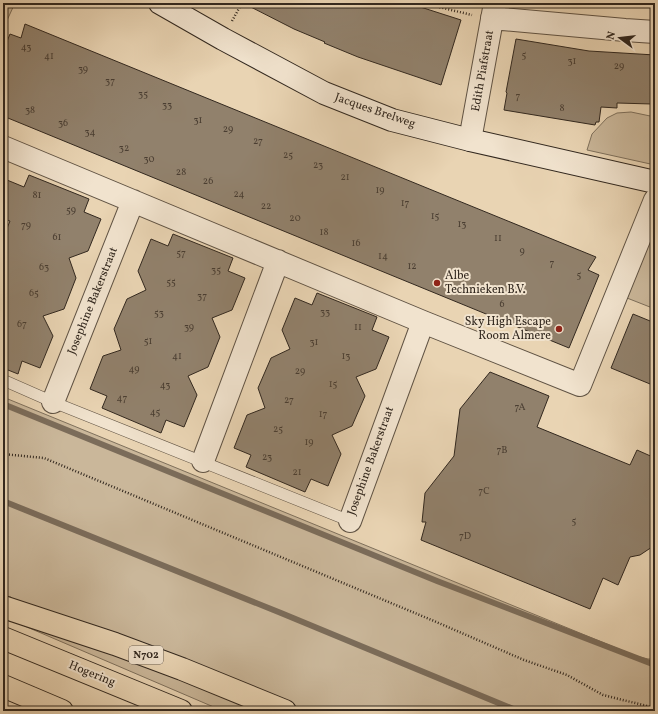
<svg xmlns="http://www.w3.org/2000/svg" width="658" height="714" viewBox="0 0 658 714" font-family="Vollkorn,serif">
  <rect width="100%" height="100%" fill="#e9d4b3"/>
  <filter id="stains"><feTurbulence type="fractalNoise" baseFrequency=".005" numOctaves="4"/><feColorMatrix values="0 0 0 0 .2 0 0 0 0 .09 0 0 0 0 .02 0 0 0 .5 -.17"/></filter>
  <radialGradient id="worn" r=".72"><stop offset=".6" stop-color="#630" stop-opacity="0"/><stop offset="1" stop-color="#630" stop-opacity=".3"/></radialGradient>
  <!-- green -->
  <path fill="#cab79a" stroke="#7e705c" d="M3 3H15L3 29Z
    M631 112 655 117V165L587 150 592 134 607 118 617 113Z
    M655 229V309L627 298Z
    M3 397 636 656 648 659H655V711H304L181 660 11 599V597L3 595Z
    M7 614 267 711H223L6 618Z"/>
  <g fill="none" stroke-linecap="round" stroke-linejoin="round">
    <!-- stream -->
    <path stroke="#7b6c5a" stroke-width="6" d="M3 404 437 581 655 665
      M3 501 281 613 518 711"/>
  </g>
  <!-- building -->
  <path fill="#91816c" stroke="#32281f" d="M243 3H408L461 20 441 85 358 57 324 43 325 42 294 29Z
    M25 24 596 257 588 270 599 275 569 348 3 116V51L10 34 21 38Z
    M516 39 589 51 655 55V91H653L652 104 617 103V108L601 107 599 122H596L595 125 504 110 507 93 506 92Z
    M29 175 89 199 84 212 101 219 88 251 69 258 76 278 64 309 43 316 53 336 40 368 22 361 18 374 3 368V238L10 221 3 219V189L7 180 24 187Z
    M173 234 233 258 228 271 245 278 232 310 212 318 220 337 208 367 188 376 197 395 184 427 166 420 161 433 102 408 107 396 90 389 103 356 121 350 114 329 127 299 146 290 138 271 151 239 168 246Z
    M317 293 377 317 372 330 389 337 376 369 356 377 365 396 352 426 332 435 341 454 328 486 311 479 305 492 246 467 251 455 234 448 247 415 265 408 258 388 271 358 290 349 282 330 295 298 312 305Z
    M633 314 655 323V386L611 368Z
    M490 372 549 396 537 427 630 465 637 450 655 458V545L640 555 630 557 618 585 603 578 590 609 421 540 426 522H422L425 493 454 456 460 409Z"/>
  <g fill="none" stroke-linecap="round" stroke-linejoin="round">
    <!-- lane casing -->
    <g stroke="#605344" stroke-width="12">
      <path id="lane" d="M3 380 53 402 350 521"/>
    </g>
    <!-- street casing -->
    <g stroke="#605344" stroke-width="24">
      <path id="street" d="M492 18 625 30 655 32
        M470 140 495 3
        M3 147 423 322 580 385 655 200
        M53 402 133 201
        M203 461 278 261
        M350 521 423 322"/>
    </g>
    <!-- secondary casing -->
    <g stroke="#32281f" stroke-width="24">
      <path id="secondary" d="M160 3 223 39 324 93 392 120 470 140 655 182"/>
    </g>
    <!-- highway casing -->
    <g stroke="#32281f" stroke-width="24">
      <path id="highway" d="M3 607 115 644 182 669 285 711
        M3 638 181 711
        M3 686 62 711"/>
    </g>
    <!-- path -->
    <path stroke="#32281f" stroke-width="2.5" stroke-dasharray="1 2" stroke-linecap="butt" d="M422 3 472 15
      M232 21 242 3
      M3 454 44 458 434 621 524 660 567 675 603 695 655 708"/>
    <!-- lane -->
    <use href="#lane" stroke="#f1e3ce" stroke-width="11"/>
    <!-- street -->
    <use href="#street" stroke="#f1e3ce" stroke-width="22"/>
    <!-- secondary -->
    <use href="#secondary" stroke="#f1e3ce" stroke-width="22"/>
    <!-- highway -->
    <use href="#highway" stroke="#e9d4b3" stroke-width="22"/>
  </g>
  <!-- markers -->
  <g fill="#8f2418" stroke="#f1e3ce" stroke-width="1.5">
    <circle cx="437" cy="283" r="4"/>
    <circle cx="559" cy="329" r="4"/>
  </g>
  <g text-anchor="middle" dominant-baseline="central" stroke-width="4" stroke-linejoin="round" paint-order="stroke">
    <!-- number labels -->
    <g font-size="10" fill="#4a3e32">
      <text x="26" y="47">43</text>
      <text x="524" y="55">5</text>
      <text x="49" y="56">41</text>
      <text x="572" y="61">31</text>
      <text x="619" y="66">29</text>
      <text x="83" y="69">39</text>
      <text x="110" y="81">37</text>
      <text x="143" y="94">35</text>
      <text x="518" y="96">7</text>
      <text x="167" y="105">33</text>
      <text x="562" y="108">8</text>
      <text x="30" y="110">38</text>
      <text x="198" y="120">31</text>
      <text x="63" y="123">36</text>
      <text x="228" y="129">29</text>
      <text x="90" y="132">34</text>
      <text x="258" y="141">27</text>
      <text x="124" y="148">32</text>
      <text x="288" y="155">25</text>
      <text x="149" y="159">30</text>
      <text x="318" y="165">23</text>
      <text x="181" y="172">28</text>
      <text x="345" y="177">21</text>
      <text x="208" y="181">26</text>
      <text x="380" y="190">19</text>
      <text x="239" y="194">24</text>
      <text x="37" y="195">81</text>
      <text x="405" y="203">17</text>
      <text x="266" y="206">22</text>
      <text x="71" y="210">59</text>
      <text x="435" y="216">15</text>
      <text x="295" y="218">20</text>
      <text x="462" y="224">13</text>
      <text x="26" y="225">79</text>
      <text x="324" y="232">18</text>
      <text x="57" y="237">61</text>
      <text x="498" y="238">11</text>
      <text x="356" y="243">16</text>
      <text x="522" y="251">9</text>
      <text x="181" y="253">57</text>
      <text x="383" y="256">14</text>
      <text x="552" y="263">7</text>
      <text x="412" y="266">12</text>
      <text x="44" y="267">63</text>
      <text x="216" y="270">35</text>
      <text x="579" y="275">5</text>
      <text x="171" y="282">55</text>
      <text x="34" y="293">65</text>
      <text x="202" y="296">37</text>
      <text x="502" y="304">6</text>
      <text x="325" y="312">33</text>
      <text x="159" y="313">53</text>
      <text x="22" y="324">67</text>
      <text x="189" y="327">39</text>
      <text x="358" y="327">11</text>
      <text x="148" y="341">51</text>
      <text x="314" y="342">31</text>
      <text x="177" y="356">41</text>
      <text x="346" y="356">13</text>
      <text x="134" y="369">49</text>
      <text x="300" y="371">29</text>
      <text x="333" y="384">15</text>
      <text x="165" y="385">43</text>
      <text x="122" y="398">47</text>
      <text x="289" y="400">27</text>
      <text x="520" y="407">7A</text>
      <text x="155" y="412">45</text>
      <text x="323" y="414">17</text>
      <text x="278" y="429">25</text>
      <text x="309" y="442">19</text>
      <text x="502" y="450">7B</text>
      <text x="267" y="457">23</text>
      <text x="297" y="472">21</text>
      <text x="484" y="491">7C</text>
      <text x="574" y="521">5</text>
      <text x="465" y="536">7D</text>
    </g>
    <!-- shield labels -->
    <rect fill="#f1e3ce" stroke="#6b6054" stroke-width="1" x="129" y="646" width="34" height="18" rx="3"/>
    <g font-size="11" font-weight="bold" fill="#32281f">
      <text x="146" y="655">N702</text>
    </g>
    <!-- street labels -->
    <g font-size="12" fill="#32281f" stroke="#f1e3ce">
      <text transform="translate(483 71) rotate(-80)">Edith Piafstraat</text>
      <text transform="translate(375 111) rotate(19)">Jacques Brelweg</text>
      <text transform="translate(93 301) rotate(-68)">Josephine Bakerstraat</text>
      <text transform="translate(371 461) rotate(-70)">Josephine Bakerstraat</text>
      <text transform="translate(92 674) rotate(22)">Hogering</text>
    </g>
    <!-- poi labels -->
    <g font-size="12" fill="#32281f" stroke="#f1e3ce" text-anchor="start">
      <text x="445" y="276">Albe<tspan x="445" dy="14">Technieken B.V.</tspan></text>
      <text x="551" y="322" text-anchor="end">Sky High Escape<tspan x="551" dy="14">Room Almere</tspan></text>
    </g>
  </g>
  <!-- margin -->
  <rect width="658" height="714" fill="none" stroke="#e9d4b3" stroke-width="16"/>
  <rect x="4" y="4" width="650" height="706" fill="none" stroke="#32281f" stroke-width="2"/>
  <rect x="8" y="8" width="642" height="698" fill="none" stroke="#32281f"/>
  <!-- north arrow -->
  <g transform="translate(620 38) rotate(285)" stroke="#f1e3ce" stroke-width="3" paint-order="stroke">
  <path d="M0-3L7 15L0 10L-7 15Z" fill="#32281f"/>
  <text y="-6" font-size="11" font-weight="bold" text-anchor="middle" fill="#32281f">N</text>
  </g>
  <rect width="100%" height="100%" filter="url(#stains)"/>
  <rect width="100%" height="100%" fill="url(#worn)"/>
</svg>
